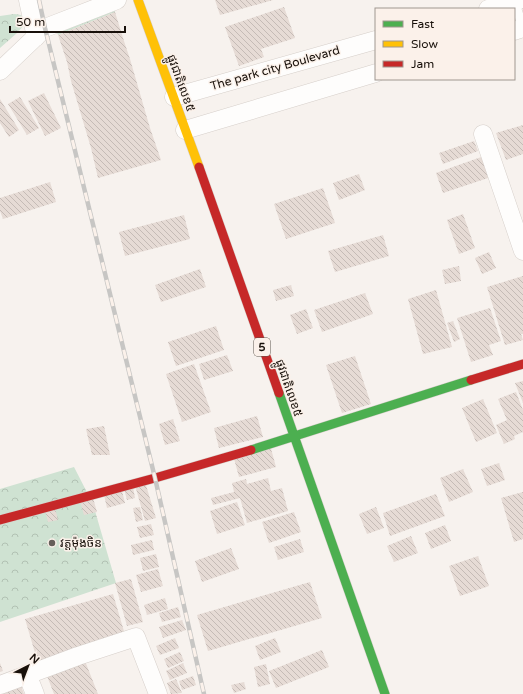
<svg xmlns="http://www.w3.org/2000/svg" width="523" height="694" viewBox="0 0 523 694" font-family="'Varela Round','Noto Sans Khmer',sans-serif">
  <defs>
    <pattern id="park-crowns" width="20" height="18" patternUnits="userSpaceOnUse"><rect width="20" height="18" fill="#cfe2d2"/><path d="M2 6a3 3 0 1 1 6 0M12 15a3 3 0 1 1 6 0" fill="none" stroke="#b1c1b3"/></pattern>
    <pattern id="building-back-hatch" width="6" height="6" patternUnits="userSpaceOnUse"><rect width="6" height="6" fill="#e6dbd5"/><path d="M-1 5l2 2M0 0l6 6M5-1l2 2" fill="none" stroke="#c5bbb6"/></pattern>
  </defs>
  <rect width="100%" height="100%" fill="#f7f2ee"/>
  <!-- park -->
  <path fill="url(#park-crowns)" d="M110 2 115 12 58 35 54 24Z
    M14 14C23 15 23 15 25 24L17 33 0 48V16Z
    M74 467 93 504 116 583 0 622V489Z"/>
  <!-- building -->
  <path fill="url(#building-back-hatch)" d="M215 0H273L220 15Z
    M284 7 295 38 261 49 264 57 239 66 225 27Z
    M115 12 124 41 130 59 150 128 161 160 98 178 91 148 71 81 67 62 58 35Z
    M44 93 61 128 45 136 28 101Z
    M20 97 39 128 27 135 8 104Z
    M0 99 19 130 9 137 0 123Z
    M523 125V154L506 160 496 133Z
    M474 141 478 151 443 164 439 153Z
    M484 156 491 177 443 193 436 173Z
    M359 174 365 190 339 200 333 183Z
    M50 182 56 202 3 219 0 211V198Z
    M323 188 335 223 286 239 274 204Z
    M463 214 475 248 459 254 447 220Z
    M184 215 190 239 125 256 119 232Z
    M383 235 389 256 335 272 328 251Z
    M489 252 496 268 482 274 475 258Z
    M459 266 461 281 445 284 442 270Z
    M200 269 206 287 161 302 155 285Z
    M523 276V334H521L523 340 505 345 487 287Z
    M291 285 294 296 276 301 273 290Z
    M436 290 452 347 423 354 408 299Z
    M365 293 373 314 322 332 314 310Z
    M490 308 501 341 489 345 493 355 471 362 457 318Z
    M306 309 313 328 297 334 290 315Z
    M453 321 460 339 454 342 447 323Z
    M216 326 224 350 176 366 168 342Z
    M227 355 233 371 204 380 199 364Z
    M355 356 371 404 342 413 326 365Z
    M194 364 211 412 182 422 166 374Z
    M523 381V403L515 383Z
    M516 392 523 410V432L514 436 515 439 504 444 496 425 507 420 498 399Z
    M483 399 497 433 476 442 462 408Z
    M257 416 263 437 219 448 214 428Z
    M173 419 180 441 165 445 159 424Z
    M104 426 110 455H92L86 429Z
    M270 445 276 467 239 477 233 455Z
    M499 463 505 480 487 486 481 469Z
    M463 469 473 492 449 502 440 478Z
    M268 478 271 491 282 488 288 511 247 523 240 498 213 505 211 498 234 492 232 483 246 479 247 484Z
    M145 482 156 518 145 521 135 485Z
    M133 487 135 498 127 500 124 489Z
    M122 491 125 503 107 508 104 495Z
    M523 492V539L514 542 501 498Z
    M436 494 445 516 390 536 383 513Z
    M93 498 97 512 84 515 80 501Z
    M237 502 245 525 217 534 210 511Z
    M140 507 143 520 136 522 133 508Z
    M376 507 384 528 367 534 359 514Z
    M55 508 58 520 48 522 45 510Z
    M294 512 301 532 269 543 262 522Z
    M151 524 154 535 140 538 137 527Z
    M445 525 451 541 431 549 425 533Z
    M411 536 418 553 394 562 387 546Z
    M300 539 304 552 278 560 274 547Z
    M152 540 154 550 133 555 131 545Z
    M231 548 239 569 202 582 195 561Z
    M156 554 159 567 143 571 140 558Z
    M478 556 489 586 460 596 449 566Z
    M158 569 163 586 141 592 136 575Z
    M131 579 143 622 127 626 115 583Z
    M310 582 322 618 208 651 197 615Z
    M113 594 126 638 38 663 25 619Z
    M165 598 168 609 147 615 144 605Z
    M178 607 181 617 162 622 159 613Z
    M182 620 186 630 163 638 159 627Z
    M175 638 179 648 160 655 156 646Z
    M275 638 281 652 260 660 255 646Z
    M322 650 329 667 276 688 269 671Z
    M180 652 184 661 168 668 164 659Z
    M85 661 98 694H54L47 676Z
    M0 663 3 671 0 672Z
    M183 663 187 673 170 680 166 671Z
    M266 664 270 684 258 687 254 667Z
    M193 676 196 685 182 690 179 681Z
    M176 679 182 693 171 694 167 683Z
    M244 682 246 689 234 693 231 685Z
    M21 686 24 694H0Z"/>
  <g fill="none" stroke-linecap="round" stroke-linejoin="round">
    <!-- lane casing -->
    <g stroke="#d6cfca" stroke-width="10">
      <path id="lane" d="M514 0 523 28"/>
    </g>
    <!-- street casing -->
    <g stroke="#d6cfca" stroke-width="19">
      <path id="street" d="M28 0 36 37
        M488 9 519 0
        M514 31 523 28
        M0 71 45 28 117 0
        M174 97 376 40
        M185 130 376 73
        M483 134 523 251
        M27 674 35 694
        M0 685 78 656 136 637 158 694"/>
    </g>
    <!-- fast casing -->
    <g stroke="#d6cfca" stroke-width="10">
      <path id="fast" d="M279 393 385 694
        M251 450 471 380"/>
    </g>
    <!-- slow casing -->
    <g stroke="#d6cfca" stroke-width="10">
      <path id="slow" d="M138 0 199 167"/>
    </g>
    <!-- jam casing -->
    <g stroke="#d6cfca" stroke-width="10">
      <path id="jam" d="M199 167 279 393
        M471 380 523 364
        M0 520 155 478 251 450"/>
    </g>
    <!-- lane -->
    <use href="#lane" stroke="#fefdfc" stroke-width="9"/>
    <!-- street -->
    <use href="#street" stroke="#fefdfc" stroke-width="18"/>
    <!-- fast -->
    <use href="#fast" stroke="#4caf50" stroke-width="9"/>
    <!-- slow -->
    <use href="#slow" stroke="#ffc107" stroke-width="9"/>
    <!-- jam -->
    <use href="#jam" stroke="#c62828" stroke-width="9"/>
    <!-- rail casing -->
    <g stroke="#c7c6c4" stroke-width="4.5">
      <path id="rail" d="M39 0 45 28 155 478 204 694"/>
    </g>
    <!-- rail -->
    <use href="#rail" stroke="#fbf1ea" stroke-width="3" stroke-dasharray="9" stroke-linecap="butt"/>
  </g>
  <!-- markers -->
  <circle fill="#665f5a" stroke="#fbf1ea" stroke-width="1.5" cx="52" cy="543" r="4"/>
  <g text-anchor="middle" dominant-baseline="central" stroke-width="3" stroke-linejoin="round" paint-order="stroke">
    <!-- shield labels -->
    <rect fill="#fbf1ea" stroke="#5c544d" stroke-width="1" x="254" y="338" width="16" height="18" rx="3"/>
    <g font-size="11" font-weight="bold" fill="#18100a">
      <text x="262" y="347">5</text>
    </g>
    <!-- street labels -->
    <g font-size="12" fill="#18100a" stroke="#fbf1ea">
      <text transform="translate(275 68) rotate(-16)">The park city Boulevard</text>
      <text transform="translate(181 83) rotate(70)">ផ្លូវជាតិលេខ៥</text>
      <text transform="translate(289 388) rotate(71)">ផ្លូវជាតិលេខ៥</text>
    </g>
    <!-- poi labels -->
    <g font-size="12" fill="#18100a" stroke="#fbf1ea" text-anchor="start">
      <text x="60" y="543">វត្តម៉ុងចិន</text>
    </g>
  </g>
  <!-- legend -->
  <rect x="375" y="8" width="140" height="72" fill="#fbf1ea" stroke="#a09790"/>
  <rect x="383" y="21" width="20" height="6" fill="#4caf50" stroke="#a09790"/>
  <text x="411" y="28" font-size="12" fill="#18100a">Fast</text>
  <rect x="383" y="41" width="20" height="6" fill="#ffc107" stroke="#a09790"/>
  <text x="411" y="48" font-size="12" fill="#18100a">Slow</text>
  <rect x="383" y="61" width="20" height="6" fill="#c62828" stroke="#a09790"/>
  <text x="411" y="68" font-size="12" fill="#18100a">Jam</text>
  <!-- north arrow -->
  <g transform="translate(28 666) rotate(42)" stroke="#fbf1ea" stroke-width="3" paint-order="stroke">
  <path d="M0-3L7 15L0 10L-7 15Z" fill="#18100a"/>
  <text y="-6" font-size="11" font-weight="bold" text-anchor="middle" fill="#18100a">N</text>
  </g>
  <!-- scale -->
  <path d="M10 26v6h115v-6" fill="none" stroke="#18100a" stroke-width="2"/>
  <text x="16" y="26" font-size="12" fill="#18100a" stroke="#fbf1ea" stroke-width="3" paint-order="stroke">50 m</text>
</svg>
